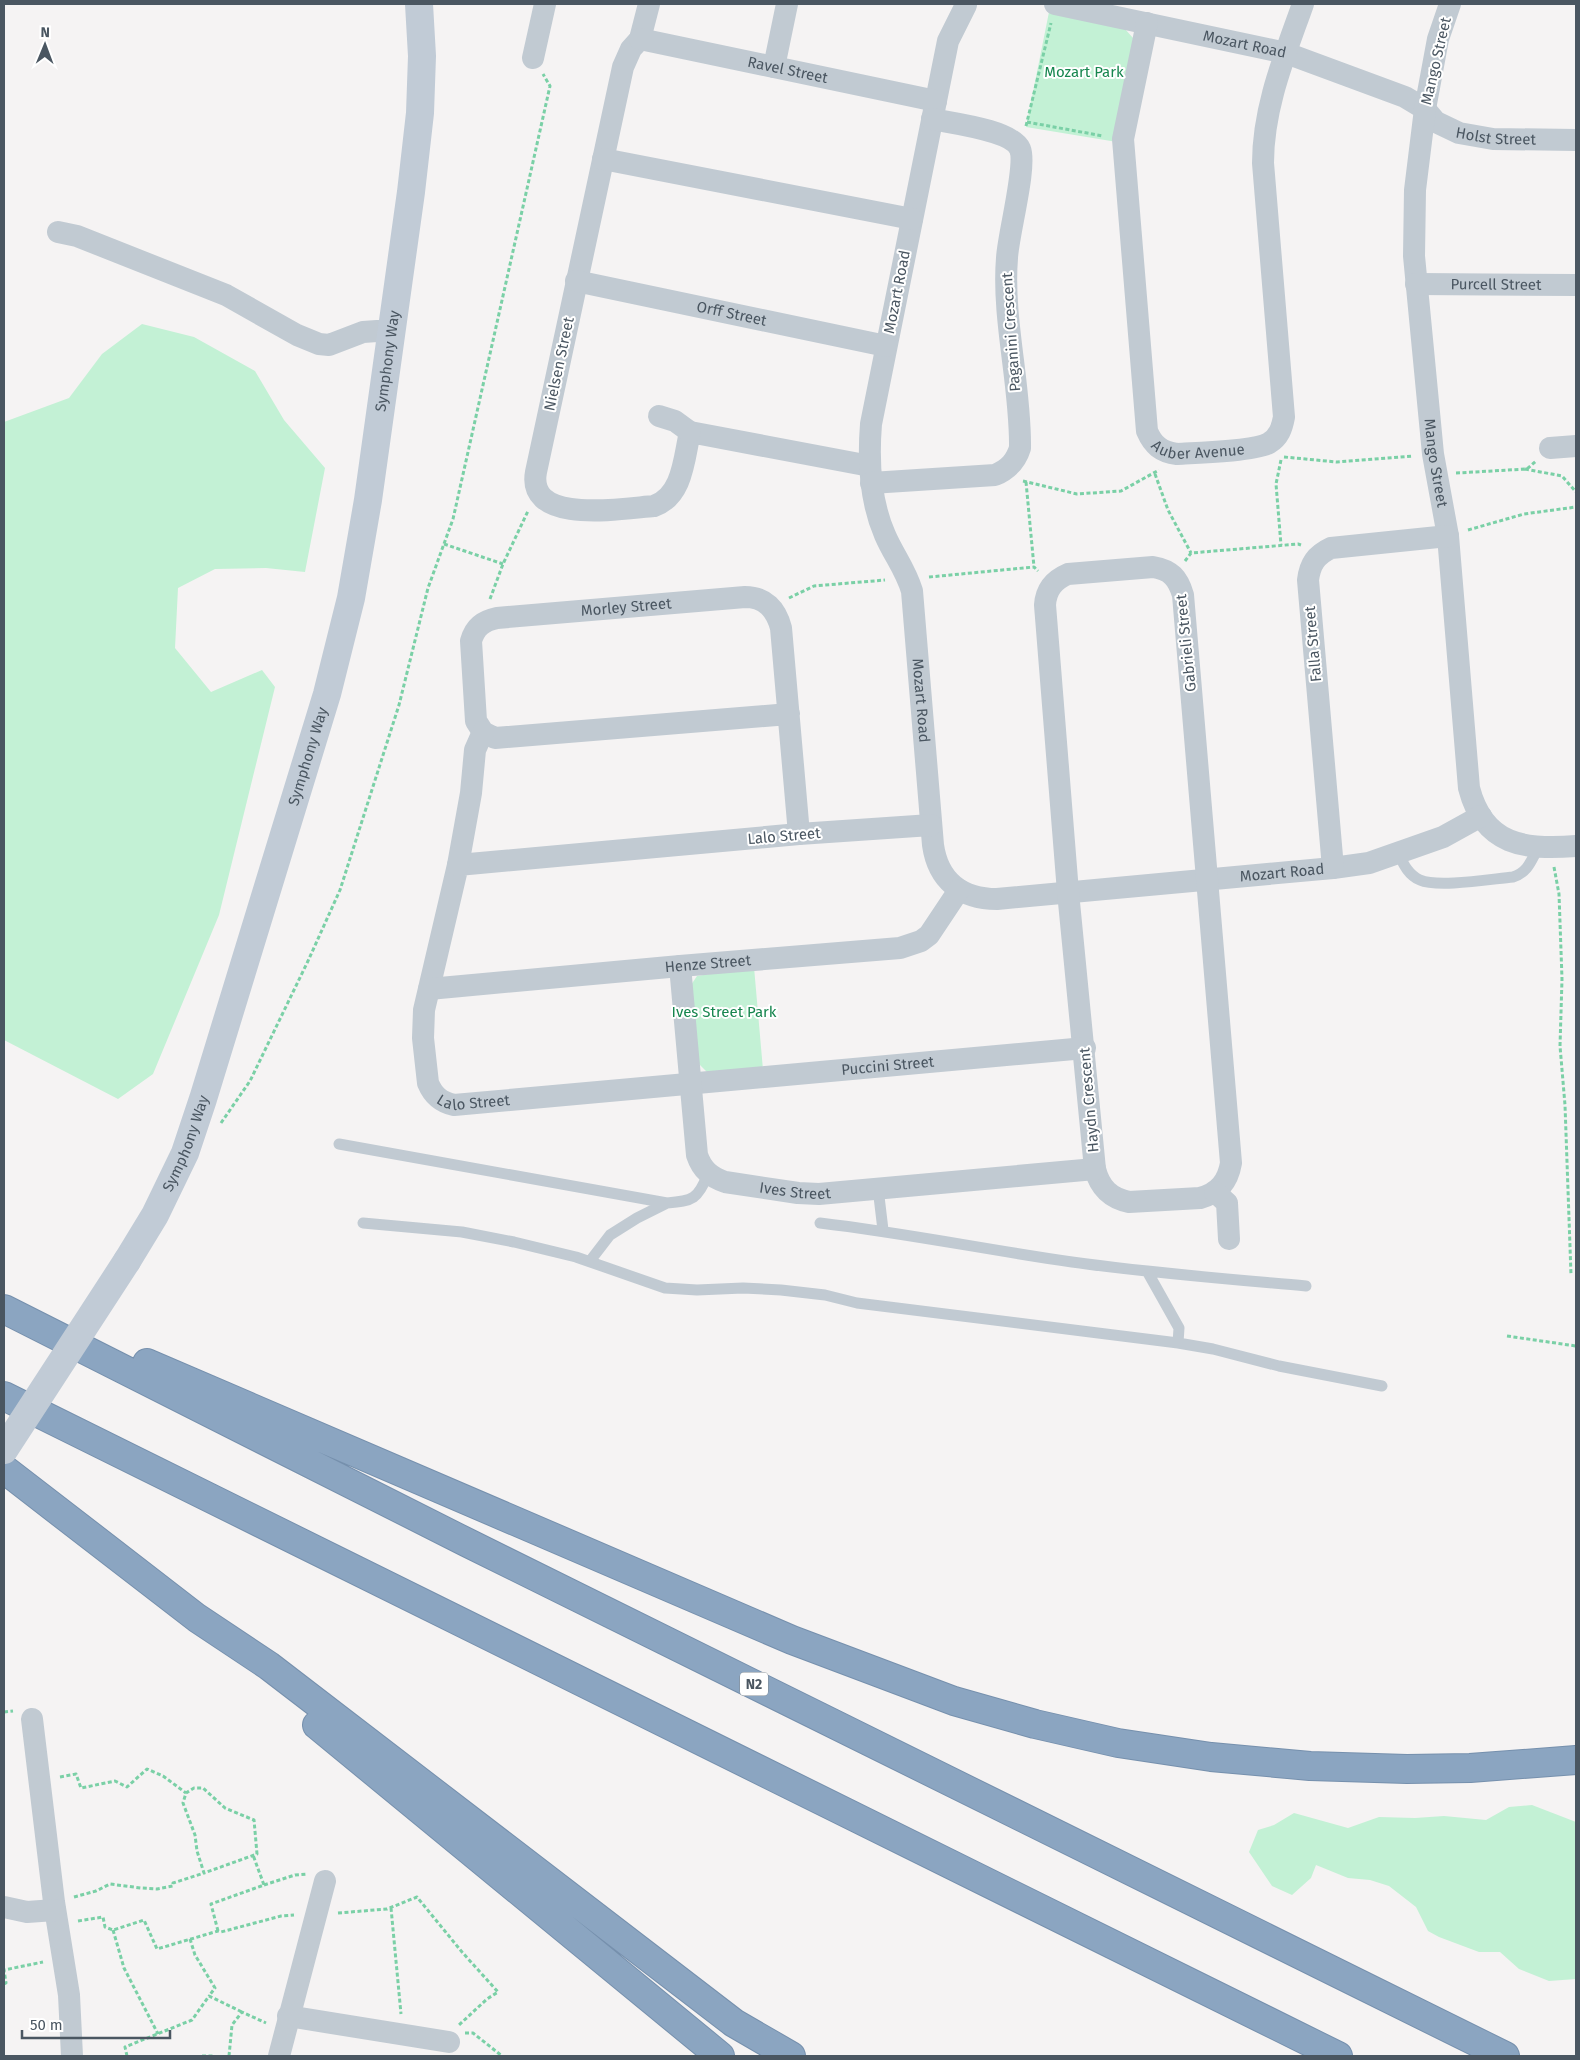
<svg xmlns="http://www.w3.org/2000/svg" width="1580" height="2060" viewBox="0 0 1580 2060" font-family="'Fira Sans',sans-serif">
  <rect width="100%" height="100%" fill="#f5f3f3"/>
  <!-- green -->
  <path fill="#c3f1d5" d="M1049 12 1125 29 1133 38 1117 142 1026 127Z
    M142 324 194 337 255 371 284 420 325 468 305 572 266 568 215 569 178 588 175 648 211 692 262 670 275 687 219 915 153 1074 118 1099 4 1040V422L69 398 102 354Z
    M754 967 763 1070 707 1072 697 1062 691 985 697 976Z
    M1532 1805 1576 1822V1979L1549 1981 1519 1969 1500 1952H1479L1439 1937 1428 1931 1416 1907 1389 1886 1370 1880 1348 1878 1316 1865 1311 1878 1292 1895 1272 1886 1249 1852 1258 1830 1274 1825 1294 1813 1348 1828 1379 1817 1415 1818 1444 1816 1486 1820 1509 1807Z"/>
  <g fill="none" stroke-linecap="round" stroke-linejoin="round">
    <!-- motorway casing -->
    <g stroke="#7690ad" stroke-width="30">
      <path id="motorway" d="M4 1309 468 1543 1505 2056
        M147 1363 792 1640 954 1701 1035 1724 1118 1743 1211 1757 1310 1766 1407 1769 1470 1768 1576 1760
        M4 1396 1338 2056
        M4 1469 197 1618 269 1666 734 2023 791 2056
        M317 1725 720 2056"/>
    </g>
    <!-- path -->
    <path stroke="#7ad0a6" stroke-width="3" stroke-dasharray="4 2.5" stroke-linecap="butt" d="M1027 122 1103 136
      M1026 126 1051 23
      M1284 457 1337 462 1413 456
      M1281 460 1276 484 1281 545
      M1525 469 1562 476 1576 492
      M1456 473 1527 469 1536 461
      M1155 474 1168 510 1191 553
      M1023 481 1077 494 1121 491 1159 470
      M1026 482 1034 567
      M1468 530 1524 514 1576 507
      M444 544 503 564
      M1185 561 1191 553 1298 544 1301 545
      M929 577 1034 567 1038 571
      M789 598 814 586 885 580
      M490 599 503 564 528 511
      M1554 867 1559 894 1562 979 1560 1046 1565 1105 1571 1275
      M221 1123 250 1081 308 961 340 890 399 705 428 588 453 519 550 86 543 74
      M1507 1336 1576 1346
      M4 1712 13 1711
      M60 1777 76 1774 81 1788 115 1781 127 1787 147 1769 163 1776 186 1793
      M264 1885 295 1875 307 1874
      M74 1897 96 1891 110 1884 141 1888 157 1889 173 1886V1883L204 1873 197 1851 195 1835 183 1803 186 1793 194 1788H203L225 1808 254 1820 257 1854 204 1873
      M391 1908 401 2014
      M338 1913 387 1909 417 1897 462 1952 498 1992 487 1999 459 2025
      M78 1921 103 1917 105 1927 113 1930 144 1920 157 1949 218 1931 221 1932 281 1916 294 1915
      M113 1930 124 1968 158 2034
      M218 1931 211 1904 264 1885 253 1855
      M190 1939 195 1955 215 1988 209 1996
      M4 1984 6 1983 4 1970 43 1962
      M465 2033H473L502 2056
      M127 2056 125 2047 192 2020 209 1996 242 2012
      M202 2056H213
      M229 2056 232 2025 242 2012 266 2023"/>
    <!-- service -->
    <path stroke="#c1cad2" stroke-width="11" d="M1398 853C1403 863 1408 875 1420 880 1438 888 1491 879 1513 877 1528 872 1531 861 1538 848
      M339 1144 667 1203C693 1201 698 1199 708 1174
      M878 1188 883 1230
      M363 1223 462 1232 514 1242 576 1257 665 1288 697 1290 743 1288 781 1290 825 1295 857 1303 1178 1343 1213 1349 1279 1366 1382 1386
      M820 1223C905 1233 988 1250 1072 1262 1150 1273 1228 1279 1306 1286
      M590 1261 610 1235 637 1218 667 1203
      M1147 1271 1179 1328 1178 1343"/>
    <!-- minor -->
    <g stroke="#c1cad2" stroke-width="22">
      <path d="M649 4 640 39 631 49 623 67 536 472C526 526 625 508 654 506 683 496 684 458 690 432L870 466"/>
      <path id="s1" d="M1055 4 1286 53 1405 97 1425 109 1436 122 1459 133 1493 139 1576 140"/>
      <path id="s2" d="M1450 4 1438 39 1425 109 1415 190 1414 256 1433 454 1448 536 1469 788C1484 846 1525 850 1576 846"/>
      <path id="s3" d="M966 5 948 41 871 424C868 462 870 501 885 535 894 556 905 568 912 591L933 845C938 880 961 899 997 899L1333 868 1369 863 1443 837 1481 816"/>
      <path id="s4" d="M1147 23 1123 139 1147 431C1153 445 1161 452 1177 454 1195 453 1257 451 1269 443 1279 437 1282 428 1284 417L1263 163C1263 107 1285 55 1303 4"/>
      <path id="s5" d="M640 39 936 101"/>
      <path d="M533 58 545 4"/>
      <path d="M774 67 787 4"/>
      <path d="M603 159 912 219"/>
      <path d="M58 232 77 236 226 295 297 335 319 344 329 345 363 332 377 331 392 333"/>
      <path id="s6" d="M576 281 886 346"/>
      <path id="s7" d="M1416 284 1576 285"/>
      <path d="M659 416 675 421 690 432"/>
      <path d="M1550 448 1576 446"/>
      <path d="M871 483 995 475C1009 469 1016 461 1020 448 1021 386 1002 319 1007 258 1008 235 1027 166 1020 149 1012 130 951 123 932 119"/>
      <path d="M1153 567C1171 570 1178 578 1183 595L1231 1163C1228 1181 1219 1193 1200 1198L1129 1202C1110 1198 1100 1188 1095 1169L1068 892 1045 605C1046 589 1054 580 1068 574Z"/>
      <path id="s8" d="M789 714 495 738 483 732 476 721 471 641C475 627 483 621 497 618L745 597C765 597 776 609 781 628L799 834"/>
      <path id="s9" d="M931 825 799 834 458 865 424 1010 423 1038 428 1083C433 1095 440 1102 454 1105L1085 1048"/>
      <path d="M458 865 471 793 475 750 483 732"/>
      <path d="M1333 868 1308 580C1310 564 1316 555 1331 548L1448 536"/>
      <path id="s10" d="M680 966 697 1155C702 1170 711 1177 725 1182L798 1193 819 1194 1095 1169"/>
      <path id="s11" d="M429 989 680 966 900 948 921 941 929 935 959 890"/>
      <path d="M1215 1192 1227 1203 1229 1239"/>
      <path d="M32 1719 54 1902 69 1995 72 2056"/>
      <path d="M4 1907 27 1912 55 1910"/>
      <path d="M288 2016 449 2042"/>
      <path d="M279 2056 325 1881"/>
    </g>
    <!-- secondary -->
    <path stroke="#c1cbd6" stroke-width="28" id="s12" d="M127 1261 155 1215 185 1153 203 1099 327 694 351 598 368 500 411 192 420 113 422 56 419 4"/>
    <!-- motorway -->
    <use href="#motorway" stroke="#8ba5c1" stroke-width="28"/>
    <!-- secondary-bridge -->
    <path stroke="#c1cbd6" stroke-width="28" d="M4 1450 127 1261"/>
  </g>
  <g text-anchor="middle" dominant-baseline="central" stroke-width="4" stroke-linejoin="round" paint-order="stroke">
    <!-- shield labels -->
    <rect fill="#fff" stroke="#808990" stroke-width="1" x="740" y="1672.5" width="28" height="23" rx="4"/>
    <g font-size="14" font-weight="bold" fill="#4a5661">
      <text x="754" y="1684">N2</text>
    </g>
    <!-- street labels -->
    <g font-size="15" fill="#4a5661" stroke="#fff">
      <text stroke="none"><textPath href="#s1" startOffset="194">Mozart Road</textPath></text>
      <text transform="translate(1436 61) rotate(-77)">Mango Street</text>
      <text stroke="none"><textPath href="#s5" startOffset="151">Ravel Street</textPath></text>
      <text stroke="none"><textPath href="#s1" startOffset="466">Holst Street</textPath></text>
      <text stroke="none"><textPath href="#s7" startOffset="80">Purcell Street</textPath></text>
      <text transform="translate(897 292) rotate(-79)">Mozart Road</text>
      <text stroke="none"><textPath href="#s6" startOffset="159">Orff Street</textPath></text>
      <text transform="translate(1011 332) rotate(-94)">Paganini Crescent</text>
      <text stroke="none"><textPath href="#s12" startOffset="942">Symphony Way</textPath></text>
      <text transform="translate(559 364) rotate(-78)">Nielsen Street</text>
      <text stroke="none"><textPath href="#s4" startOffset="472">Auber Avenue</textPath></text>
      <text stroke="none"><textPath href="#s2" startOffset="464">Mango Street</textPath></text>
      <text stroke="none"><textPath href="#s8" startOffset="568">Morley Street</textPath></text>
      <text transform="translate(1186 643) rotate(-96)">Gabrieli Street</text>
      <text transform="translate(1313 644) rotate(-95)">Falla Street</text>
      <text stroke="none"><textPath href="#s3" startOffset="716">Mozart Road</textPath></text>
      <text stroke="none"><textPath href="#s12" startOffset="538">Symphony Way</textPath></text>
      <text transform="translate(784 836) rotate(-5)">Lalo Street</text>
      <text stroke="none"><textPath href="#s3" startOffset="1240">Mozart Road</textPath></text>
      <text stroke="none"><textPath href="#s11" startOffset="280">Henze Street</textPath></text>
      <text stroke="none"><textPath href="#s9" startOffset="1168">Puccini Street</textPath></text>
      <text stroke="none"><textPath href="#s9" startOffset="752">Lalo Street</textPath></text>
      <text transform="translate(1089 1100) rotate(-95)">Haydn Crescent</text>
      <text stroke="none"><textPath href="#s12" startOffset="132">Symphony Way</textPath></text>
      <text stroke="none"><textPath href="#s10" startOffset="301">Ives Street</textPath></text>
    </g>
    <!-- park labels -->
    <g font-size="15" fill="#17864f" stroke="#fff">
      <text x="1084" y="72">Mozart Park</text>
      <text x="724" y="1012">Ives Street Park</text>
    </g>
  </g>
  <!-- border -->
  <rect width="1580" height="2060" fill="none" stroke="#4a5661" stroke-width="10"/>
  <!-- north arrow -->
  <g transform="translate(45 45) rotate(1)" stroke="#ffffff" stroke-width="4" paint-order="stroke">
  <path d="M0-4L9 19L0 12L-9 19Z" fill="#4a5661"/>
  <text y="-8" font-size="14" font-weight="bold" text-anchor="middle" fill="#4a5661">N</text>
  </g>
  <!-- scale -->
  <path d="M22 2030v8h148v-8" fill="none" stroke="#4a5661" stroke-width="2.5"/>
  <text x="30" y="2030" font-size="15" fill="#4a5661" stroke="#ffffff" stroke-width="4" paint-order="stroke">50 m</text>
</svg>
